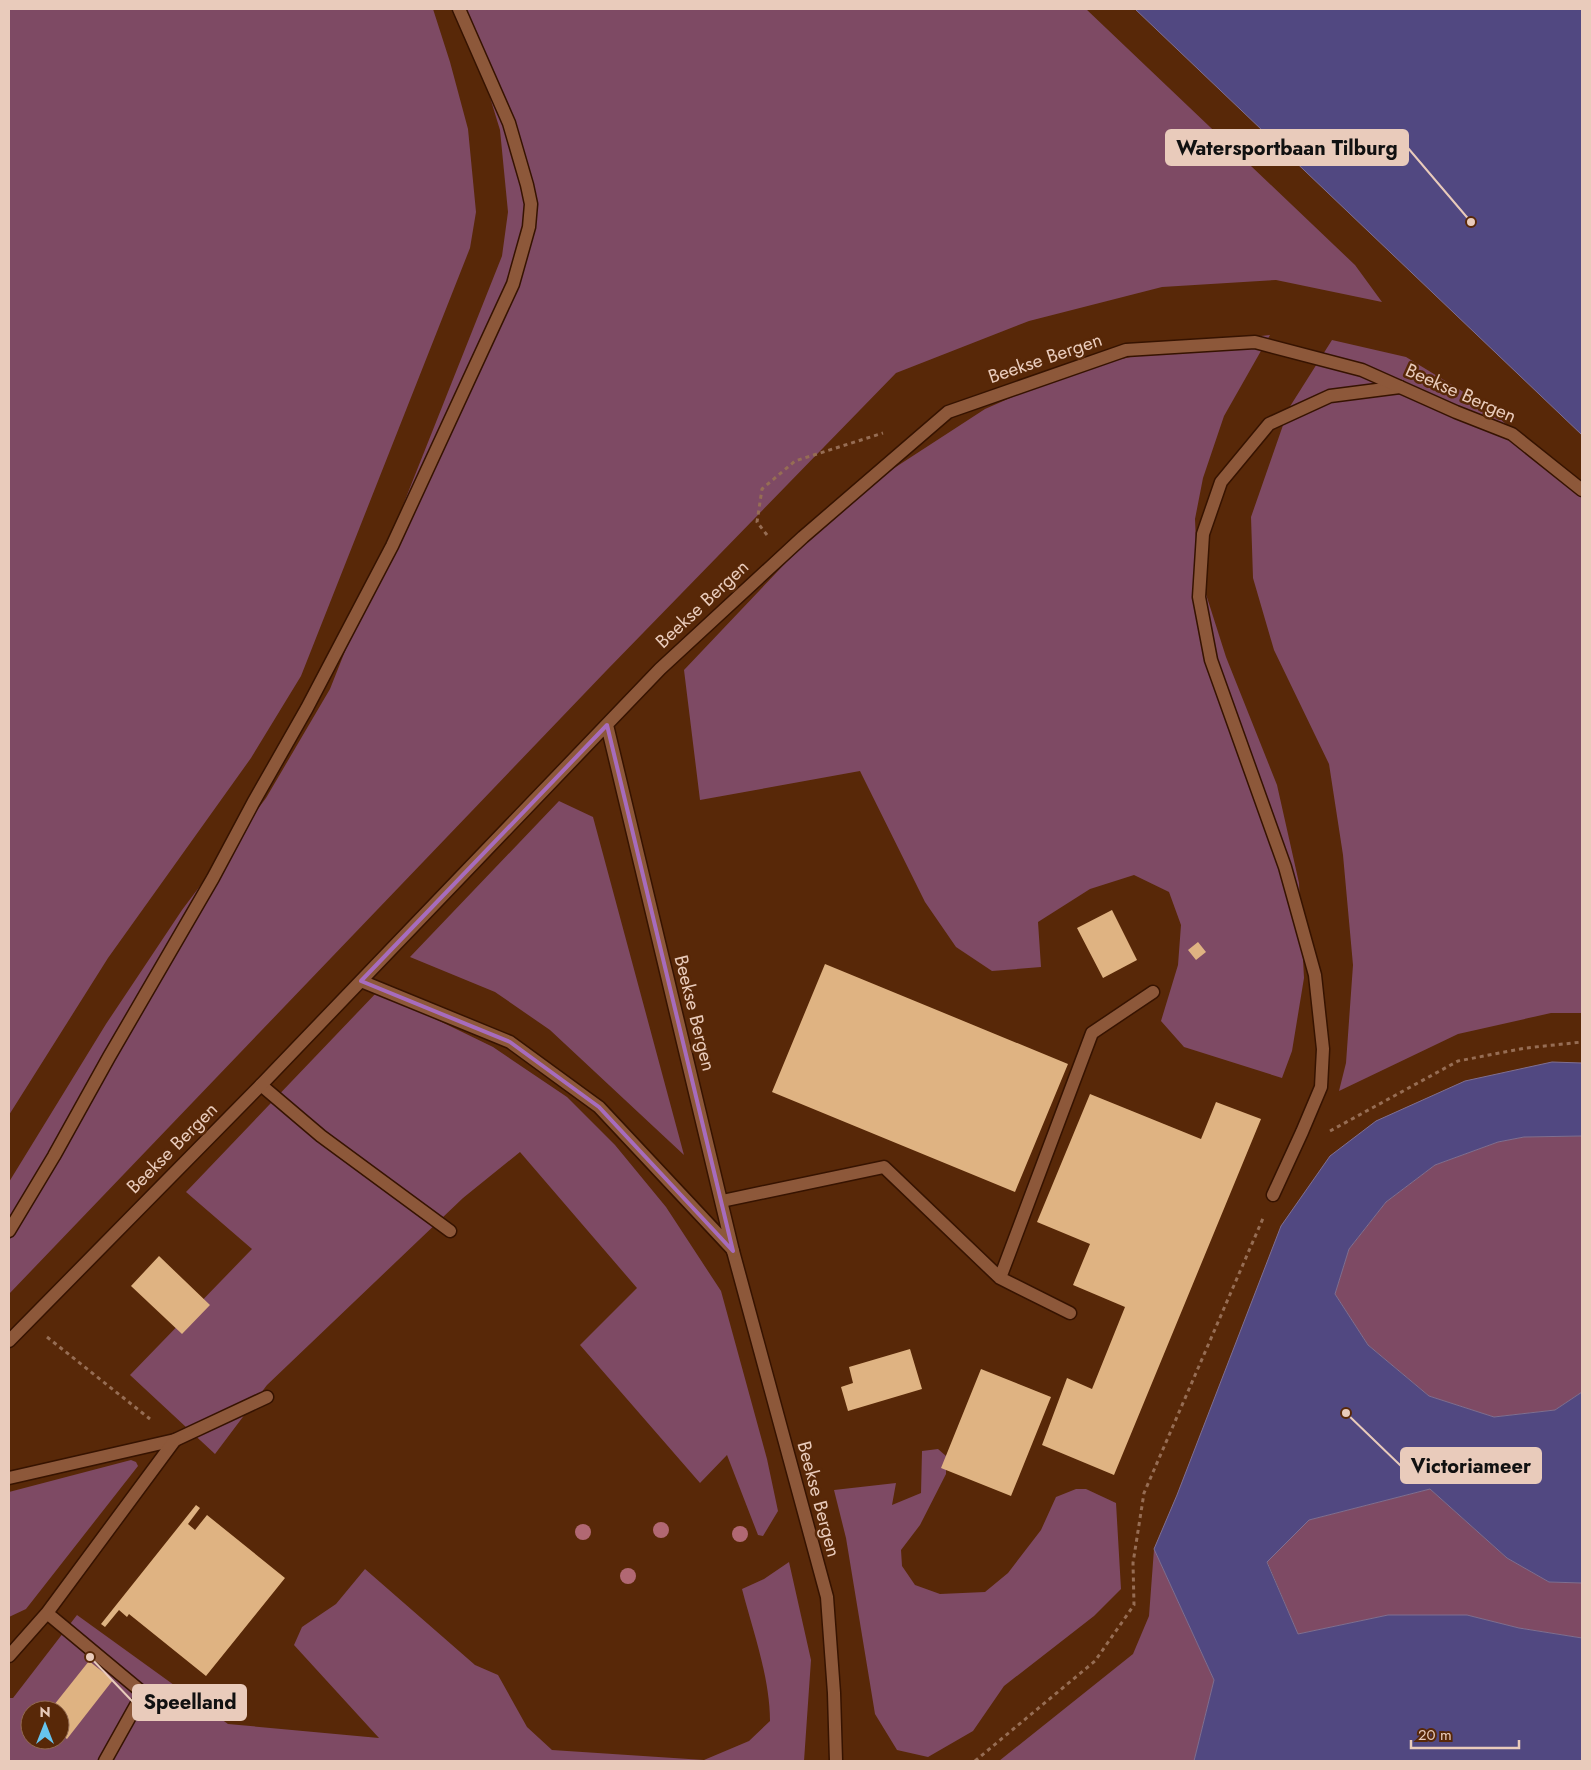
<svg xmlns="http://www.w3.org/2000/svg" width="1591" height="1770" viewBox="0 0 1591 1770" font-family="Jost,sans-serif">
  <rect width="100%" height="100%" fill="#582808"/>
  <!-- green -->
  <path fill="#7e4a64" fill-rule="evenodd" d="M9 9H433L450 62 468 129 476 212 470 248 301 676 251 758 108 958 9 1115Z
    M463 9H1086L1355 265 1382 302 1276 280 1162 287 1029 321 896 373 606 671 9 1294V1182L106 1024 182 910 266 798 330 689 502 256 508 212 500 130Z
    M1270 335 1224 416 1203 478 1195 519 1197 566 1226 657 1277 785 1299 883 1304 978 1292 1051 1282 1078 1184 1047 1161 1021 1178 965 1181 925 1169 892 1134 875 1090 889 1038 922 1041 967 992 971 956 947 925 902 860 771 700 800 684 670 795 553 885 474 985 409 1073 370 1188 344Z
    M1332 340 1406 357 1485 405 1582 493V1013H1551L1458 1034 1339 1091 1346 1063 1353 965 1343 855 1329 764 1274 650 1253 578 1251 517 1289 408Z
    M559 801 593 817 684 1155 550 1030 495 992 410 957Z
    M378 991 493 1047 567 1097 615 1145 666 1207 721 1291 767 1459 778 1511 763 1536 758 1535 727 1455 700 1483 580 1345 637 1288 520 1152 463 1198 267 1385 215 1454 130 1375 252 1249 186 1192Z
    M1582 1136V1392L1555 1410 1494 1417 1429 1396 1368 1345 1335 1294 1349 1249 1386 1202 1435 1165 1498 1142 1524 1137Z
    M938 1449 946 1456V1474L920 1525 901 1550 902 1566 915 1585 940 1594 985 1592 1008 1573 1041 1530 1056 1497 1076 1489H1086L1116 1503 1121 1589 1094 1616 1004 1686 973 1731 928 1757 897 1750 875 1714 846 1538 834 1490 896 1483 892 1505 921 1493 922 1451Z
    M131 1460 136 1462 138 1466 26 1609 9 1617V1492Z
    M1430 1489 1507 1558 1549 1582 1582 1583V1638L1519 1628 1467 1615H1388L1298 1634 1267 1561 1309 1520Z
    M1154 1549 1214 1680 1194 1761H999L1133 1654 1149 1616Z
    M789 1562 811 1660 804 1761H9V1698H13L77 1615 228 1724 379 1738 294 1645 302 1627 336 1604 365 1569 475 1665 498 1675 527 1727 552 1750 704 1760 749 1741 770 1721C770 1678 753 1631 742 1589L764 1579ZM30 1710H60V1740H30Z"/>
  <!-- water -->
  <path fill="#514881" stroke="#7f6f92" d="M1135 9H1582V435Z
    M1552 1062 1582 1063V1136L1524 1137 1498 1142 1435 1165 1386 1202 1349 1249 1335 1294 1368 1345 1429 1396 1494 1417 1555 1410 1582 1392V1583L1549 1582 1507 1558 1430 1489 1309 1520 1267 1562 1298 1634 1388 1615H1467L1519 1628 1582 1638V1761H1194L1214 1680 1154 1549 1177 1495 1281 1226 1330 1156 1376 1121 1465 1081Z"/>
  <!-- building -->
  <path fill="#dfb382" d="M1112 910 1137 960 1103 978 1077 928Z
    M1198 942 1206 952 1196 960 1188 950Z
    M825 964 1068 1064 1015 1192 772 1092Z
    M1090 1094 1201 1139 1216 1102 1261 1119 1114 1475 1042 1445 1067 1378 1092 1389 1125 1307 1073 1285 1090 1244 1037 1222Z
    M159 1256 210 1305 182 1334 131 1286Z
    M910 1349 922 1389 848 1411 841 1387 853 1383 849 1367Z
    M981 1369 1051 1397 1011 1496 941 1468Z
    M196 1505 200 1508 188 1524 195 1530 207 1515 285 1578 206 1676 129 1614 127 1617 119 1610 105 1627 101 1624Z
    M89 1661 113 1680 67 1739 60 1734V1710H50Z"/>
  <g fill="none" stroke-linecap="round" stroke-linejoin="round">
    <!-- service casing -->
    <g stroke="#361300" stroke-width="15">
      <path id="service" d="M261 1085 321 1136 450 1231
        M1273 1195 1302 1132 1321 1087 1323 1049 1315 975 1285 867 1211 660 1199 597 1203 534 1221 482 1269 424 1330 396 1400 387
        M722 1201 884 1167 1000 1278 1070 1313
        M9 1231 54 1156 109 1057 213 878 253 803 307 708 392 546 513 284 529 227 531 204 527 185 509 123 459 9
        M1000 1278 1092 1033 1153 992
        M9 1478 175 1440 267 1397"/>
    </g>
    <!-- pedestrian casing -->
    <g stroke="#361300" stroke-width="15">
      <path id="pedestrian" d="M733 1251 827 1597 834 1693 836 1761
        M47 1613 175 1440
        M9 1656 47 1613 143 1693 105 1761"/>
    </g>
    <!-- minor casing -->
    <g stroke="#361300" stroke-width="15">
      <path id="minor" d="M607 725 733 1251
        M361 981 510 1042 599 1107 732 1249
        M9 1341 261 1085 660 669 803 537 948 412 1126 350 1255 342 1362 370 1456 412 1512 434 1582 490"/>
    </g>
    <!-- path -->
    <path stroke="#966d54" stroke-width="3" stroke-dasharray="4 4" stroke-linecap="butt" d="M767 535 757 522 762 489 795 461 883 433
      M1330 1131 1458 1061 1526 1048 1582 1042
      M47 1337 150 1419
      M975 1761 1095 1661 1134 1605 1133 1563 1144 1493 1264 1216"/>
    <!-- service -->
    <use href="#service" stroke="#8d583a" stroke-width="12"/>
    <!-- pedestrian -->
    <use href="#pedestrian" stroke="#8d583a" stroke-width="12"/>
    <!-- minor -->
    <use href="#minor" stroke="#8d583a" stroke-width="12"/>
  </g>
  <!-- trees -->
  <g fill="#b16873">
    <circle cx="661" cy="1530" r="8"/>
    <circle cx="583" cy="1532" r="8"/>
    <circle cx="740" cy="1534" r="8"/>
    <circle cx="628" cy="1576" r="8"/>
  </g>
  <!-- marked area -->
  <path fill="none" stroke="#a76cbd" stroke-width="4" stroke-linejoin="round" d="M607 725 733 1251 599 1107 510 1042 361 981Z"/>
  <g text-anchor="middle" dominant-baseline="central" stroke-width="5" stroke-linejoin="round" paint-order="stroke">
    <!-- street labels -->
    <g font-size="19" fill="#e9cbbb" stroke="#582808">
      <text transform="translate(1045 358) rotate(-19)">Beekse Bergen</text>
      <text transform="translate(1461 393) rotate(24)">Beekse Bergen</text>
      <text transform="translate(702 604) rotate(-43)">Beekse Bergen</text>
      <text transform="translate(695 1013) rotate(76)">Beekse Bergen</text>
      <text transform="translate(172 1148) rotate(-45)">Beekse Bergen</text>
      <text transform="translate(819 1499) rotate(75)">Beekse Bergen</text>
    </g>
  </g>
  <!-- callouts -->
  <path fill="none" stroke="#e9cbbb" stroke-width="2" d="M1471 222L1408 148M1346 1413L1401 1466M90 1657L133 1702"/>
  <g fill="#e9cbbb" stroke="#582808" stroke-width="2">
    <circle cx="1471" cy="222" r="5"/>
    <circle cx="1346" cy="1413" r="5"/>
    <circle cx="90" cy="1657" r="5"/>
  </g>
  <g fill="#e9cbbb" stroke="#e9cbbb" stroke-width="2">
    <rect x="1166" y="130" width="242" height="35" rx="5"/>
    <rect x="1401" y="1448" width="140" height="35" rx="5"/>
    <rect x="133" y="1685" width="113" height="35" rx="5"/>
  </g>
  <g font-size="20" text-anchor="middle" font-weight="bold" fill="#111">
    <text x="1287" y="155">Watersportbaan Tilburg</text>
    <text x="1471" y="1473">Victoriameer</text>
    <text x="190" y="1709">Speelland</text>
  </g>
  <!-- border -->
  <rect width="1591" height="1770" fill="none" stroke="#e9cbbb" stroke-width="20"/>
  <!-- north arrow -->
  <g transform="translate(45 1725)"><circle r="24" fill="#582808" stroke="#926950"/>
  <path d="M0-4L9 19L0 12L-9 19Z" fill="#66c4ef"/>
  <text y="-8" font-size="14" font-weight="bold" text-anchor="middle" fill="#e9cbbb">N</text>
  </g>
  <!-- scale -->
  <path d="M1411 1740v8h108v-8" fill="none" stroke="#e9cbbb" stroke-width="2.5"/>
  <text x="1418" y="1740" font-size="15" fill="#e9cbbb" stroke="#582808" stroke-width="4" paint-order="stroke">20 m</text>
</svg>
